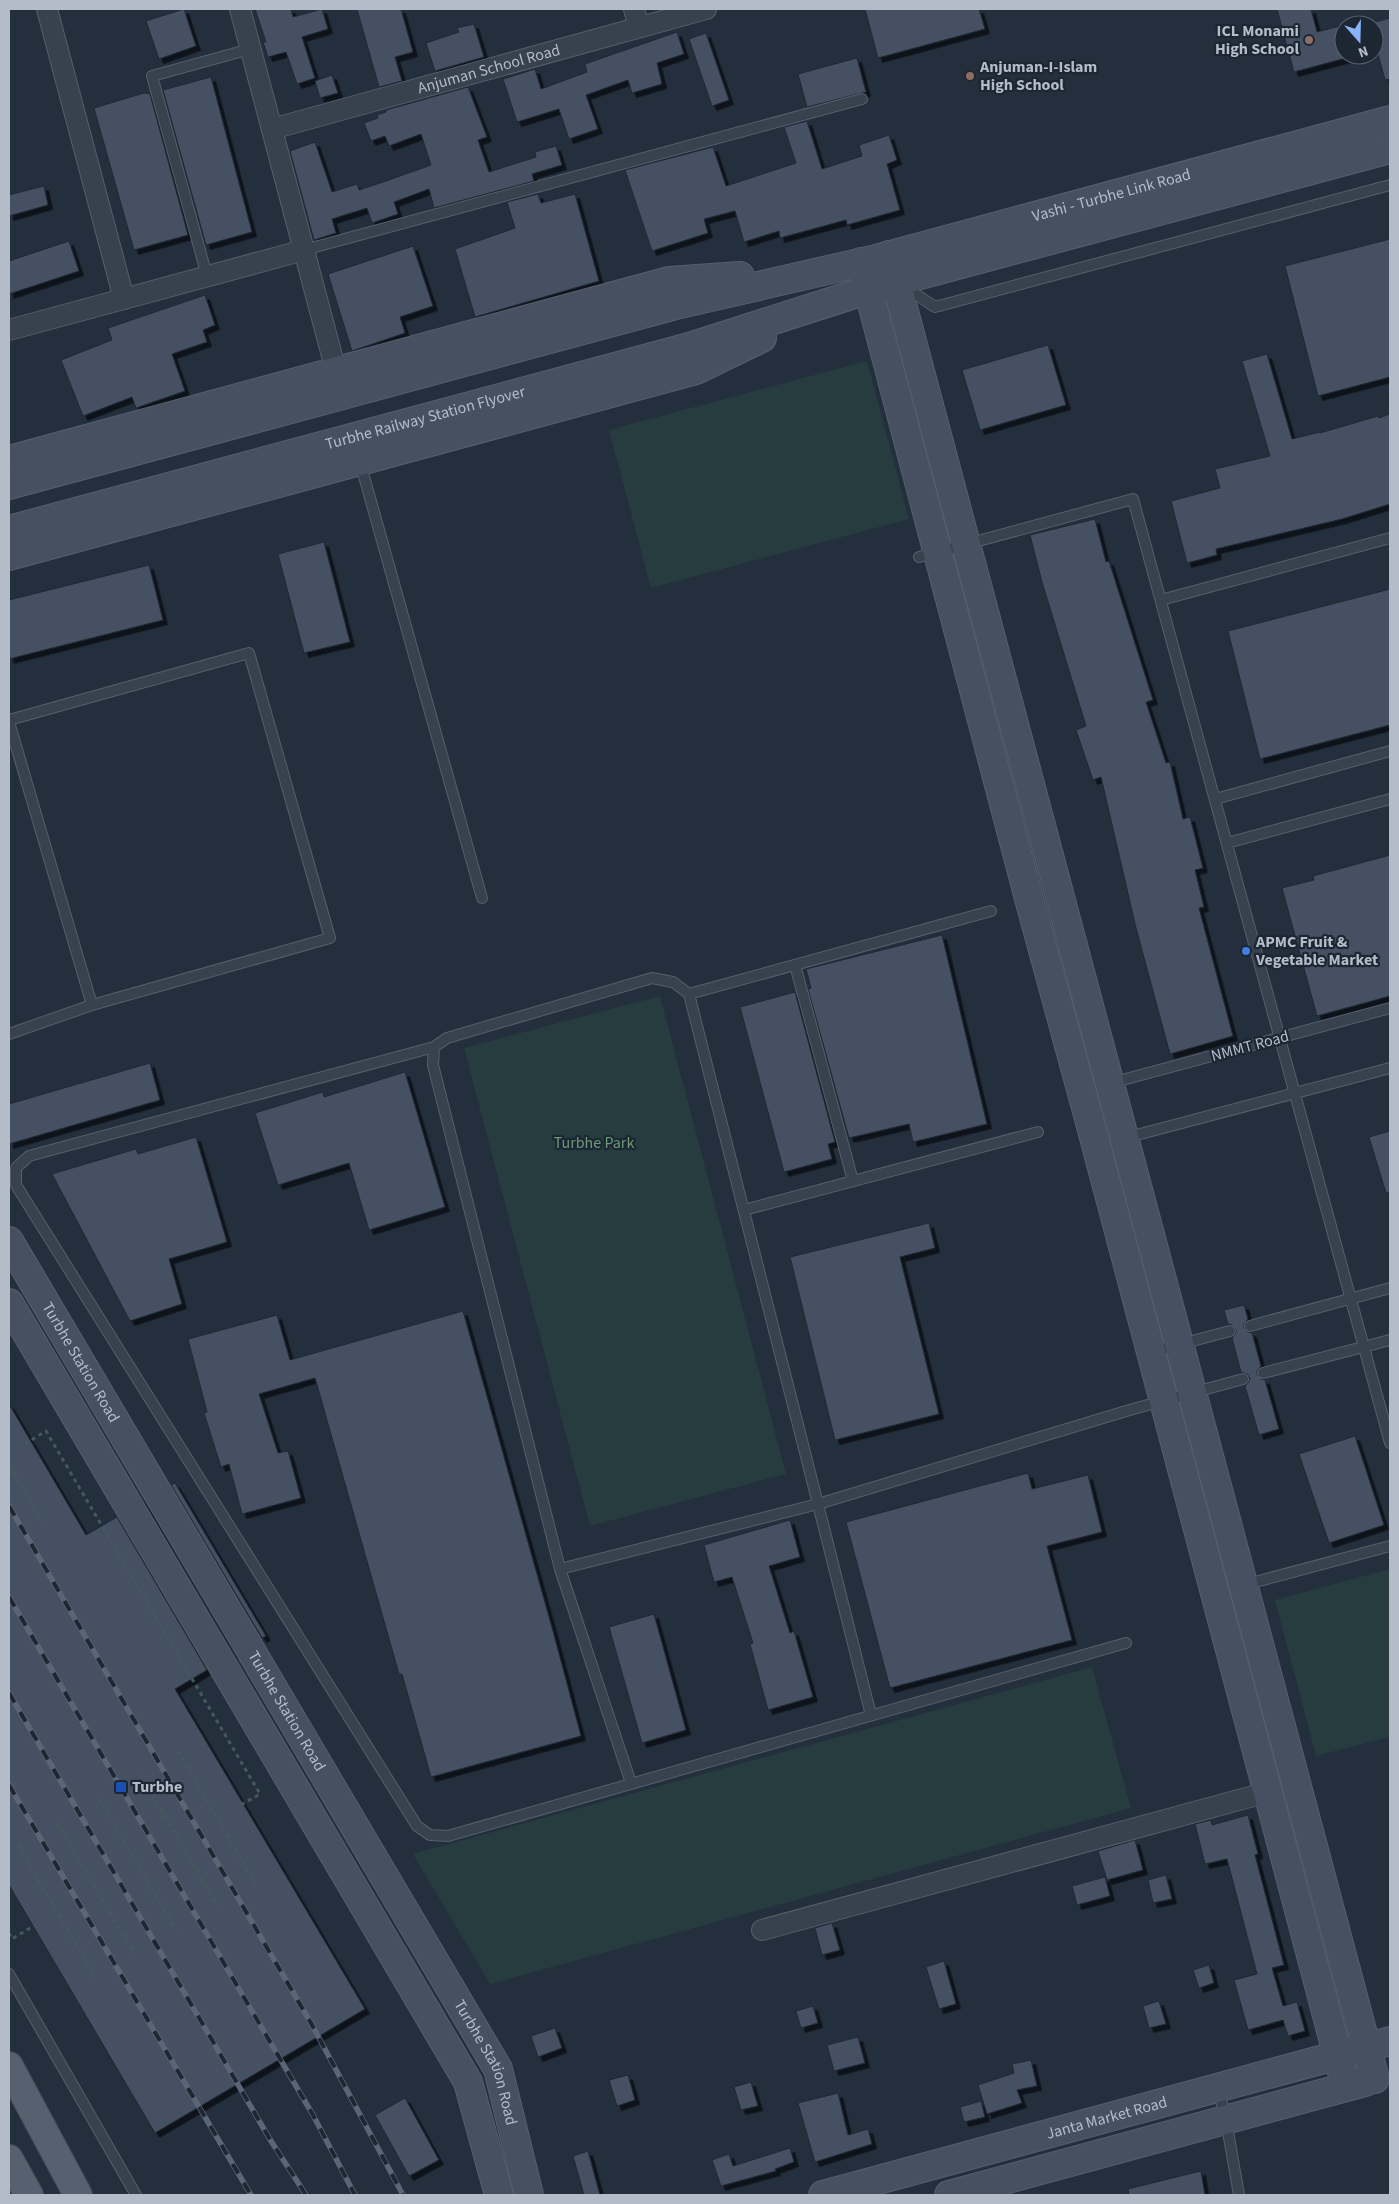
<svg xmlns="http://www.w3.org/2000/svg" width="1399" height="2204" viewBox="0 0 1399 2204" font-family="'Source Sans 3',sans-serif">
  <defs>
    <filter id="shadow"><feDropShadow dx="4.5" dy="4.5" stdDeviation="0" flood-color="#0009"/></filter>
  </defs>
  <rect width="100%" height="100%" fill="#242f3e"/>
  <!-- green -->
  <path fill="#263c3f" d="M867 361 909 519 651 588 609 430Z
    M660 996 786 1474 590 1526 464 1048Z
    M1390 1569V1737L1316 1756 1275 1600Z
    M1092 1667 1131 1808 490 1984 413 1854Z"/>
  <!-- building -->
  <path fill="#455162" stroke="#1f2835" filter="url(#shadow)" d="M184 9 196 46 159 59 146 21Z
    M255 9H291L293 17 322 9 328 29 302 37 315 78 297 84 286 52 268 57 263 42H266Z
    M357 9H401L413 52 395 57 402 81 379 87Z
    M865 9H979L985 29 878 58Z
    M1277 9H1311L1317 32 1344 25V55H1357L1294 72Z
    M1390 18V79L1385 80 1377 50 1374 51V25H1364Z
    M474 24 484 57 435 71 426 43 459 32 457 28Z
    M677 32 684 54 657 63 662 84 632 93 628 80 586 95 598 129 569 139 559 109 517 122 503 79 535 69 541 89 587 72 585 64Z
    M706 33 729 100 712 106 689 39Z
    M857 58 866 92 807 107 798 74Z
    M332 75 338 93 320 98 315 81Z
    M211 77 252 232 206 245 163 90Z
    M468 87 487 137 478 140 489 172 536 157 535 152 556 146 562 165 532 174 534 181 434 208 429 189 394 202 398 214 372 223 367 208 332 219 336 233 314 240 290 151 315 142 332 192 357 184 359 190 386 181 431 165 421 134 389 146 385 136 371 141 364 123 378 118 377 115 386 112V110Z
    M144 93 150 94 188 235 134 250 94 108Z
    M807 121 822 169 862 156 859 145 889 135 897 160 887 164 900 210 847 225 846 220 780 238 779 231 744 242 735 211 704 219 708 233 652 251 625 170 713 147 726 186 796 163 784 127Z
    M44 186 48 205 9 216V195Z
    M538 194 541 203 575 194 599 281 475 317 455 249 515 228 507 202Z
    M1390 239V377L1318 396 1285 266Z
    M69 241 79 271 9 294V261Z
    M413 246 433 306 400 317 405 333 352 351 328 274Z
    M205 295 215 325 203 330 207 342 172 354 185 391 136 408 132 397 83 416 61 360 112 340 108 328Z
    M1048 345 1066 405 980 430 962 370Z
    M1267 354 1292 439 1320 432V433L1378 416 1379 418 1390 414V504L1342 519 1216 549 1217 555 1187 563 1171 501 1220 488 1215 469 1270 456 1242 361Z
    M1095 519 1106 562 1109 561 1153 700 1146 702 1166 763 1170 762 1183 819 1190 817 1203 868 1195 870 1204 907 1199 908 1233 1036 1170 1054 1136 928 1101 777 1093 780 1076 730 1086 726 1042 582 1030 535Z
    M324 542 350 642 304 653 278 554Z
    M149 565 163 620 9 659V600Z
    M1390 589V725L1260 759 1228 631Z
    M1390 855V996L1317 1016 1282 888 1314 880 1313 876Z
    M942 935 987 1124 913 1142 909 1124 849 1138 808 989 811 988 806 969Z
    M795 992 835 1142 828 1144 832 1159 784 1172 740 1007Z
    M150 1063 160 1100 9 1144V1104Z
    M405 1072 445 1207 369 1230 349 1163 278 1185 255 1113 323 1092 324 1097Z
    M1390 1131V1192L1386 1193 1369 1137Z
    M196 1137 227 1242 169 1259 182 1304 130 1321 52 1174 136 1149 138 1154Z
    M929 1223 935 1248 900 1257 939 1414 835 1440 790 1257Z
    M1244 1305 1248 1319 1244 1324V1328L1248 1332 1252 1333 1261 1366 1257 1371V1375L1261 1379 1265 1380 1279 1429 1259 1435 1245 1386 1248 1383 1250 1378 1247 1374 1241 1372 1232 1338 1236 1333V1329L1232 1325 1228 1324 1224 1310Z
    M463 1311 553 1631 581 1736 431 1777 402 1674H399L315 1378 259 1394 278 1453 288 1451 301 1498 242 1514 229 1464 221 1467 204 1413 207 1412 188 1339 277 1315 290 1360Z
    M9 1404 86 1535 117 1517 207 1670 175 1689 365 2009 155 2133 9 1885Z
    M1355 1436 1384 1525 1329 1543 1299 1454Z
    M1028 1473 1032 1489 1088 1475 1102 1532 1047 1546 1072 1640 890 1688 846 1522Z
    M175 1483 266 1636 262 1638 171 1485Z
    M144 1501 235 1654H234Z
    M790 1520 800 1557 769 1566 790 1633 794 1631 813 1697 768 1710 750 1644 753 1643 732 1577 714 1582 704 1545Z
    M654 1614 686 1730 642 1743 609 1627Z
    M1248 1815 1258 1854 1255 1855 1284 1965 1272 1968 1283 2006 1297 2002 1305 2031 1288 2036 1283 2020 1248 2030 1234 1980 1257 1974 1227 1859 1205 1864 1195 1824 1211 1820 1212 1825Z
    M1135 1840 1143 1870 1107 1880 1098 1851Z
    M1166 1875 1172 1899 1153 1903 1148 1880Z
    M1105 1877 1110 1896 1077 1905 1072 1886Z
    M832 1923 840 1950 822 1955 815 1928Z
    M944 1961 956 2004 939 2009 926 1967Z
    M1209 1965 1214 1983 1199 1988 1193 1970Z
    M1159 2001 1166 2024 1149 2028 1143 2006Z
    M813 2006 818 2023 801 2028 796 2011Z
    M555 2028 562 2048 538 2057 531 2036Z
    M858 2037 865 2063 834 2071 827 2045Z
    M1031 2060 1037 2086 1017 2090 1022 2103 987 2114 978 2085 1014 2073 1012 2064Z
    M628 2075 635 2100 617 2106 609 2080Z
    M751 2082 758 2106 741 2110 734 2087Z
    M838 2093 848 2135 868 2129 872 2144 815 2162 798 2103Z
    M405 2098 439 2160 409 2176 375 2115Z
    M981 2101 985 2117 964 2122 960 2107Z
    M790 2148 794 2162 775 2169 776 2171 721 2186 712 2160 729 2154 733 2166Z
    M588 2151 600 2195H584L573 2156Z
    M1201 2171 1205 2195H1129L1128 2189Z"/>
  <g fill="none" stroke-linecap="round" stroke-linejoin="round">
    <!-- lane casing -->
    <g stroke="#565f6c" stroke-width="12">
      <path id="lane" d="M304 250 862 99
        M207 276 152 76 250 49
        M902 285 935 307 1390 185
        M360 462 482 898
        M919 557 1133 499 1390 1443
        M1161 600 1390 538
        M9 720 249 653 330 938 92 1005 9 1034
        M9 722 92 1005
        M1215 799 1390 751
        M1227 843 1390 799
        M795 965 853 1181
        M652 978 673 982 689 994 818 1504 560 1569 433 1065 434 1047 447 1038Z
        M689 994 991 911
        M434 1047 29 1156 16 1168V1185L417 1826 430 1835 448 1836 1126 1643
        M1111 1083 1390 1008
        M1125 1138 1390 1068
        M744 1210 1038 1132
        M1250 1326 1390 1288
        M1151 1352 1230 1331
        M1263 1373 1390 1340
        M560 1569 631 1783
        M1244 1585 1390 1546
        M871 1715 818 1504 1133 1409 1243 1379
        M9 1974 136 2195
        M1218 2088 1226 2120 1239 2195"/>
    </g>
    <!-- street casing -->
    <g stroke="#565f6c" stroke-width="22">
      <g id="street">
        <path d="M47 9 124 299"/>
        <path d="M240 9 336 371"/>
        <path d="M634 9 639 27"/>
        <path id="s1" d="M272 129 706 9"/>
        <path d="M9 330 304 250"/>
        <path d="M762 1930 1268 1792"/>
      </g>
    </g>
    <!-- secondary casing -->
    <g stroke="#565f6c" stroke-width="30">
      <g id="secondary">
        <path d="M889 255 1375 2079"/>
        <path d="M861 262 1031 906 1091 1126 1346 2087"/>
        <path d="M9 460 669 281 740 276"/>
        <path id="s2" d="M9 485 676 305 876 259 1390 120"/>
        <path id="s3" d="M9 530 689 347 883 285 1390 149"/>
        <path d="M9 556 696 370 762 338"/>
        <path id="s4" d="M9 1241 498 2069 529 2195"/>
        <path d="M9 1303 468 2082 499 2195"/>
        <path id="s5" d="M823 2195 1390 2041"/>
        <path d="M949 2195 1365 2082"/>
      </g>
    </g>
    <!-- primary casing -->
    <g stroke="#414a57" stroke-width="30">
      <path id="primary" d="M9 2066 78 2195
        M9 2159 29 2195"/>
    </g>
    <!-- path -->
    <path stroke="#44595c" stroke-width="3" stroke-dasharray="4 4" stroke-linecap="butt" d="M25 1444 46 1431 260 1794 239 1806
      M9 1464 43 1522
      M178 1751 256 1885
      M140 1774 218 1907
      M99 1798 177 1932
      M57 1822 135 1955
      M18 1845 96 1978
      M9 1933 12 1939 35 1925"/>
    <!-- lane -->
    <use href="#lane" stroke="#38414e" stroke-width="10"/>
    <!-- street -->
    <use href="#street" stroke="#38414e" stroke-width="20"/>
    <!-- secondary -->
    <use href="#secondary" stroke="#465061" stroke-width="28"/>
    <!-- primary -->
    <use href="#primary" stroke="#56606e" stroke-width="28"/>
    <!-- rail casing -->
    <g stroke="#5a6575" stroke-width="5.5">
      <path id="rail" d="M9 1506 311 2023 403 2195
        M9 1597 313 2115 355 2195
        M9 1693 271 2141 306 2195
        M9 1785 251 2195"/>
    </g>
    <!-- rail -->
    <use href="#rail" stroke="#1d2633" stroke-width="4" stroke-dasharray="11" stroke-linecap="butt"/>
  </g>
  <!-- markers -->
  <g fill="#8d6e63" stroke="#1d2633" stroke-width="2">
    <circle cx="1309" cy="40" r="5"/>
    <circle cx="970" cy="76" r="5"/>
  </g>
  <circle fill="#3f7fe0" stroke="#1d2633" stroke-width="2" cx="1246" cy="951" r="5"/>
  <rect fill="#1a4fb4" stroke="#1d2633" stroke-width="2" x="115" y="1781" width="12" height="12" rx="2.5"/>
  <g text-anchor="middle" dominant-baseline="central" stroke-width="4.5" stroke-linejoin="round" paint-order="stroke">
    <!-- poi labels -->
    <g font-size="16" font-weight="bold" fill="#b4bcc9" stroke="#1d2633" text-anchor="start">
      <text x="1299" y="31" text-anchor="end">ICL Monami<tspan x="1299" dy="18">High School</tspan></text>
      <text x="980" y="67">Anjuman-I-Islam<tspan x="980" dy="18">High School</tspan></text>
      <text x="1256" y="942">APMC Fruit &amp;<tspan x="1256" dy="18">Vegetable Market</tspan></text>
      <text x="132" y="1787">Turbhe</text>
    </g>
    <!-- street labels -->
    <g font-size="16" fill="#b4bcc9" stroke="#1d2633">
      <text stroke="none"><textPath href="#s1" startOffset="225">Anjuman School Road</textPath></text>
      <text stroke="none"><textPath href="#s2" startOffset="1140">Vashi - Turbhe Link Road</textPath></text>
      <text stroke="none"><textPath href="#s3" startOffset="431">Turbhe Railway Station Flyover</textPath></text>
      <text transform="translate(1250 1046) rotate(-15)">NMMT Road</text>
      <text stroke="none"><textPath href="#s4" startOffset="141">Turbhe Station Road</textPath></text>
      <text stroke="none"><textPath href="#s4" startOffset="546">Turbhe Station Road</textPath></text>
      <text stroke="none"><textPath href="#s4" startOffset="951">Turbhe Station Road</textPath></text>
      <text stroke="none"><textPath href="#s5" startOffset="294">Janta Market Road</textPath></text>
    </g>
    <!-- park labels -->
    <g font-size="16" fill="#6b9a76" stroke="#1d2633">
      <text x="594" y="1143">Turbhe Park</text>
    </g>
  </g>
  <!-- border -->
  <rect width="1399" height="2204" fill="none" stroke="#b4bcc9" stroke-width="20"/>
  <!-- north arrow -->
  <g transform="translate(1359 40) rotate(160)"><circle r="24" fill="#1d2633" stroke="#59626f"/>
  <path d="M0-4L9 19L0 12L-9 19Z" fill="#8ab4f8"/>
  <text y="-8" font-size="14" font-weight="bold" text-anchor="middle" fill="#b4bcc9">N</text>
  </g>
</svg>
